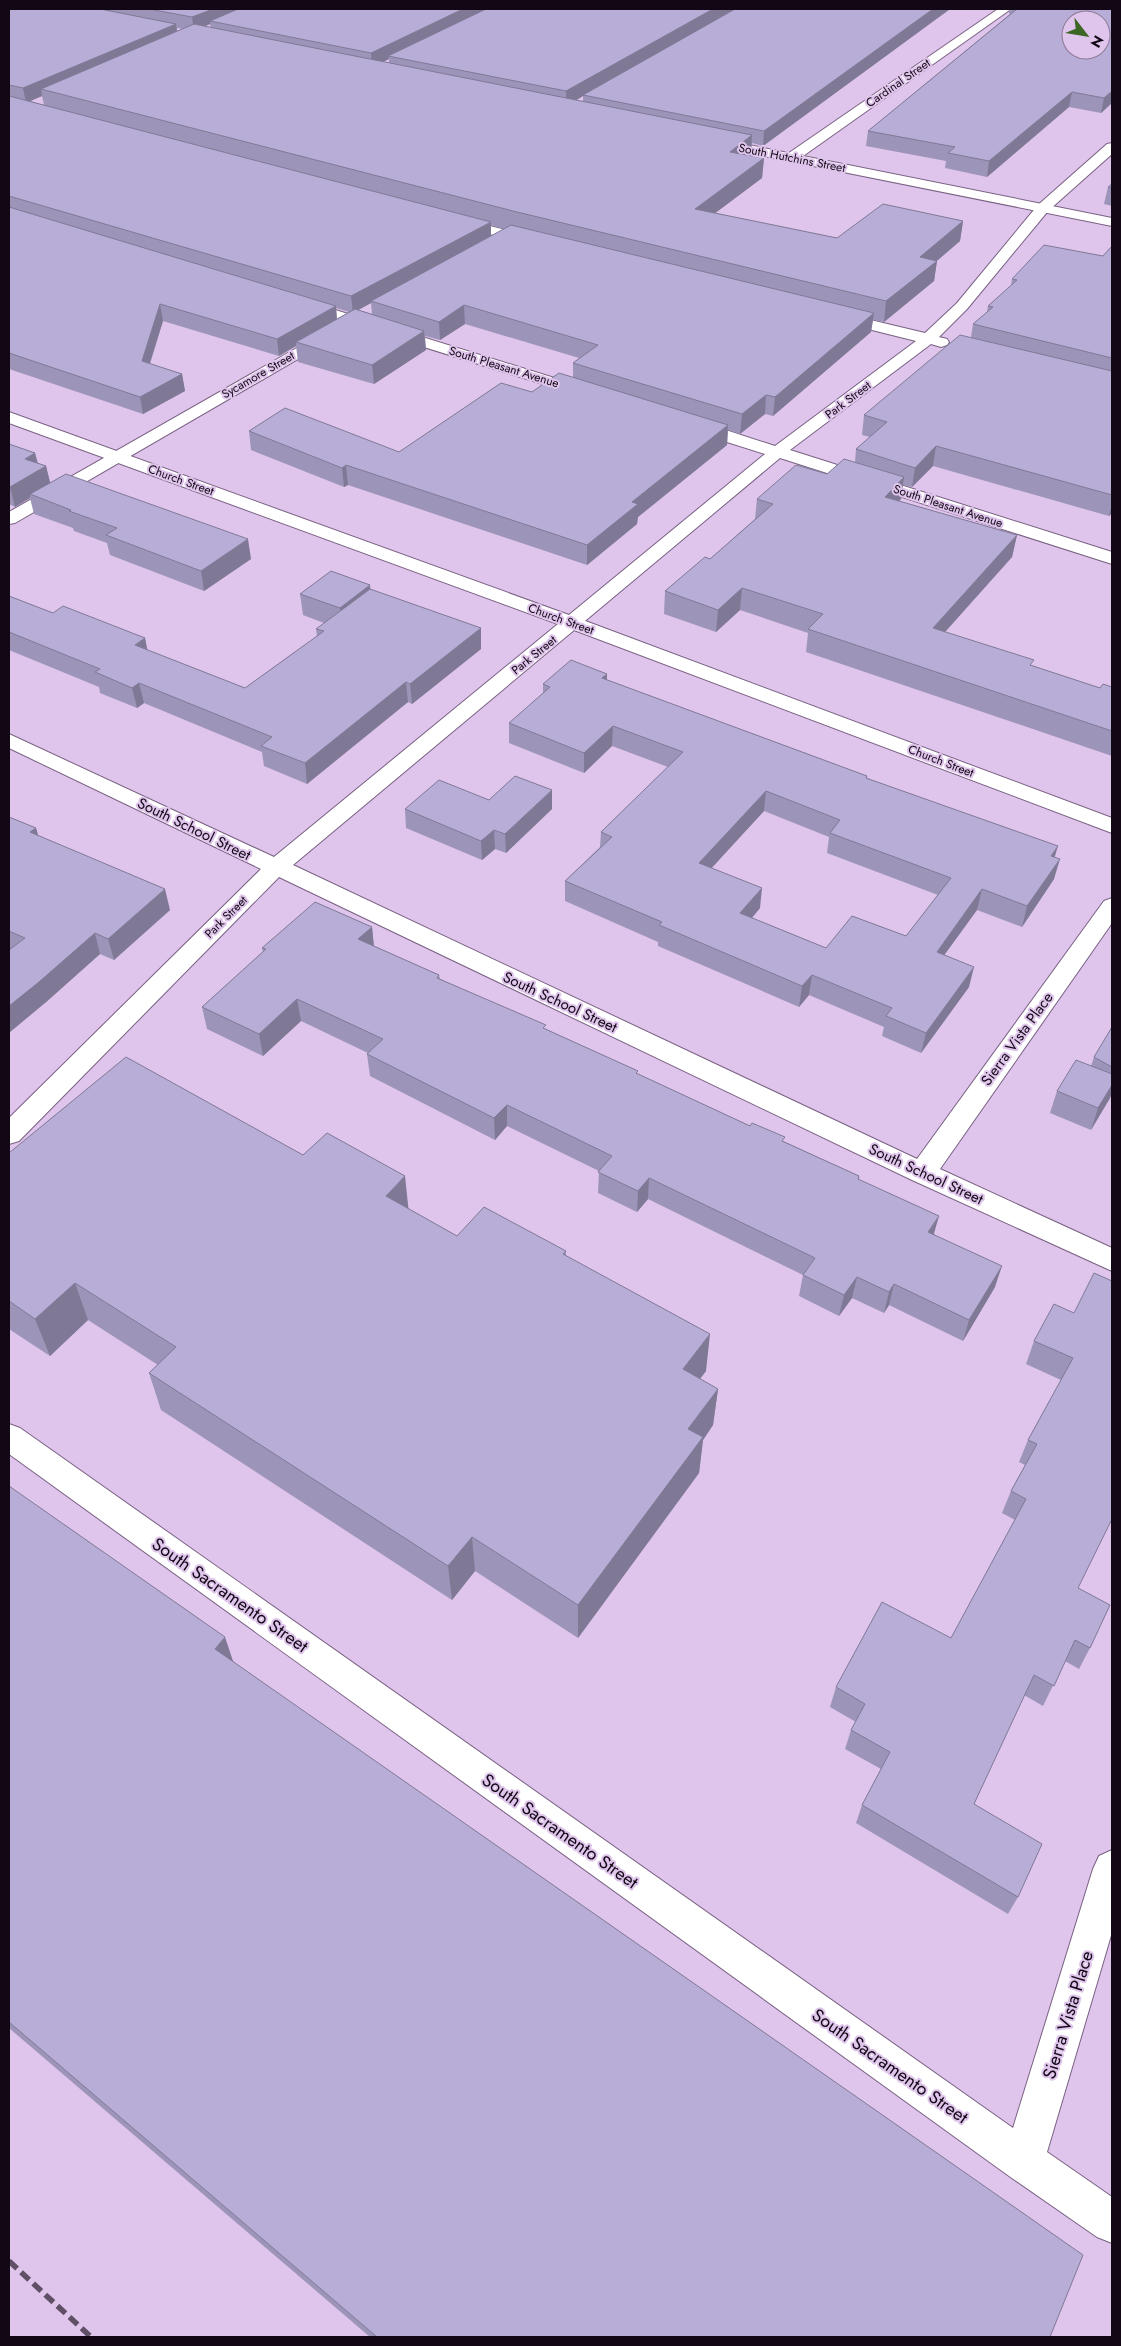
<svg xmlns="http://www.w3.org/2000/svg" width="1121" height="2346" viewBox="0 0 1121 2346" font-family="Jost,sans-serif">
  <rect width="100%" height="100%" fill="#dfc4eb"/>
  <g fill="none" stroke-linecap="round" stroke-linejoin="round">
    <!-- minor casing -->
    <g stroke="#796183" stroke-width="2">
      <path id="minor" d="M998 9H1011L796 161H786L784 158 786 155Z
        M1112 143V154L1048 211 967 309 939 337 947 339 949 342 947 345 941 347 931 344 790 450 1112 552V564L780 458 293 865 917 1159 1104 901 1112 898V923L940 1169 1112 1248V1271L912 1180 279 877 19 1141 9 1144V1118L261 869 9 748V734L274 857 765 454 686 429 684 425 686 421H698L775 446 916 341 832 320 829 317 832 314 837 312 925 333 957 303 1038 205 1107 144Z
        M454 217 538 238 540 241 533 245 449 224 447 221Z
        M300 299 590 389 592 392 590 395H578L295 307 292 304Z
        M330 329 336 331 338 334 336 337 15 523 9 524V512Z
        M9 1424 20 1428 1013 2128 1093 1869 1099 1856 1112 1850V1932L1047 2152 1112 2197V2243L1097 2237 1009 2176 9 1454Z"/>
    </g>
    <!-- tertiary casing -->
    <g stroke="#796183" stroke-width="2">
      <path id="tertiary" d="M9 412 580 619 1112 818V833L566 627 9 423Z"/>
    </g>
    <!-- secondary casing -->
    <g stroke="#796183" stroke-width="2">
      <path id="secondary" d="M714 138 1112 218V226L709 145 708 142Z"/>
    </g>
    <!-- minor -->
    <use href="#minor" fill="#fff" fill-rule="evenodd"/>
    <!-- tertiary -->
    <use href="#tertiary" fill="#fff" fill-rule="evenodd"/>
    <!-- secondary -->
    <use href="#secondary" fill="#fff" fill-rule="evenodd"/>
    <!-- rail -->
    <path stroke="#605067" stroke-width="5.5" stroke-dasharray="11 5.5" stroke-linecap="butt" d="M9 2261 91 2337"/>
  </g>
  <!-- wall -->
  <path fill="#9d95b9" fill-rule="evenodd" d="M9 9H950L763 146 752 143 751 154 750 155 764 158 762 178 715 213 837 238 963 221 960 241 937 261 934 281 884 322 873 320 871 332 773 416 765 414 740 434 728 430 727 445 638 517 637 524 587 565 348 485 344 487 251 450 249 431 399 452 532 392 573 377V363L579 358 465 324 440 340 425 336 426 350 374 384 298 362 296 346 279 356 163 321 150 364 182 374 185 391 143 414 9 369ZM210 24 211 28 205 26ZM177 28 183 29 177 31ZM389 59V63L383 62ZM42 96 44 105 30 101ZM583 96V102L577 100ZM491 225 504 229 491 236ZM371 303 372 314 358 310ZM336 308 349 312 337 319Z
    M1009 9H1112V103L1101 113 1069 107 987 177 945 168 946 161 866 146 868 131 1010 14 1009 13Z
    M1112 184V206L1104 204 1108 187Z
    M1112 246V513L1109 516 933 466 912 487 903 485 901 499 899 501 1017 535 1012 557 945 632 1033 666 1100 688 1112 687V756L806 652 808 633 740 610 716 632 664 614 665 591 710 559 755 519 757 499 827 474 855 462 856 449 870 437 862 435 864 415 971 337 973 324 987 312 988 306 1011 286 1012 279 1103 256Z
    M9 444 35 453 38 463 46 466 50 483 251 559 204 591 110 555 107 543 74 531 73 528 34 514 30 498 15 507 9 504Z
    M371 589 481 649 412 704 408 702 307 784 264 766 262 752 144 703 137 708 100 693 99 687 9 650V596L53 613 145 638 147 650 245 688 317 636 316 629 324 623 303 615 300 594Z
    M607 674V680L867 776V778L1055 857 1054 879 1022 927 977 910 944 955 969 987 921 1053 882 1036 884 1027 809 995 799 1007 658 946V942L565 901V881L600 847 601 832 668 767 612 746 584 773 509 743V723L543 694V684ZM764 811 829 837 827 853 938 895 906 936 826 948 752 918 760 908 711 868Z
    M405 809H552L506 853 495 849 482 860 406 828Z
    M9 817 36 828 38 835 170 910 114 960 100 954 45 1003 10 949H9Z
    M372 927 374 946 439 975 440 979 546 1029 637 1074 859 1176V1180L934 1234 995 1287 963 1341 889 1305 884 1313 852 1298 839 1316 799 1296 803 1275 648 1199 637 1212 598 1193 599 1171 507 1126 495 1140 370 1076 367 1054 368 1053 301 1021 263 1056 207 1029 202 1007 263 952 262 948Z
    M1112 1027V1092L1110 1098 1091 1130 1050 1113 1057 1091 1091 1066 1094 1057Z
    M9 1153 303 1155 408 1209 457 1236 566 1251V1256L706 1371 700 1379 718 1389 713 1425 703 1440 699 1473 578 1638 475 1571 452 1600 161 1410 149 1373 158 1365 88 1320 50 1356 9 1329Z
    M1074 1313 1078 1588 1090 1648 1079 1669 1065 1661 1043 1706 1024 1695 974 1804 1018 1897 1008 1914 856 1823 862 1805 881 1769 845 1749 851 1730 856 1722 830 1707 836 1687 951 1638 1015 1520 1002 1513 1011 1491 1025 1465 1019 1462 1028 1440 1061 1380 1026 1364 1034 1341Z
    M9 1486 234 1662 1050 2337H370L9 2028Z"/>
  <!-- shaded-wall -->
  <path fill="#807996" d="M213 9H247L210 21V24L194 31 192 17Z
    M463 9H491L388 56 389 59 372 67 371 53Z
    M713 9H737L583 95V96L566 106V91Z
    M933 9H950L763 146 764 131Z
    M176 24 178 38 41 89 42 96 26 103 23 88Z
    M1112 91V103L1101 113 1104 98Z
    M1072 92 1069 107 987 177 989 161Z
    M752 135 751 154 729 171 730 152Z
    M764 158 762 178 694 229 695 209Z
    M963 221 960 241 926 270 937 261 934 281 884 322 886 301 920 257Z
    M491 222V238L371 301V303L353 313 351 296Z
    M160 304 163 321 145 378 142 361Z
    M464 305 465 324 440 340 439 322Z
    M336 306 337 323 296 342V346L279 356 277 339Z
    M874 313 871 332 773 416 775 397Z
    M424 331 426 350 374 384 372 365Z
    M182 374 185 391 143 414 140 397Z
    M766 395 765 414 740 434 742 414Z
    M728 425 727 445 638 517 637 524 587 565V545L632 502Z
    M936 446 933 466 912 487 915 468Z
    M35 453 39 470 46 466 51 486 30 494V498L15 507 10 487 25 459Z
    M346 465 348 485 344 487 342 468Z
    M904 477 901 499 882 519 885 497Z
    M1112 504V513L1109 516Z
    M1017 535 1012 557 928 651 933 628Z
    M248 539 251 559 204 591 201 571Z
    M370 585 372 606 343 630 340 608Z
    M742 588 740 610 716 632 718 610Z
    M481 628V649L412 704 410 684Z
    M145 638 149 658 135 645Z
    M607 674V693L602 678Z
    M406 682 408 702 307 784 305 763Z
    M139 683 144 703 137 708 132 688Z
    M613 726 612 746 584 773V753Z
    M552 790V809L506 853 505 834Z
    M766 791 764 811 697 884 699 863Z
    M36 828 42 849 30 832Z
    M494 830 495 849 482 860 481 841Z
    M1058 846 1052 866 1051 856Z
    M1060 859 1054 879 1022 927 1027 906Z
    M762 888 760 908 738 934 740 913Z
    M165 889 170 910 114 960 108 939Z
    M982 889 977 910 932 972 937 952Z
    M372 927 374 949 358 939Z
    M95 933 100 954 45 1003 9 1033V1006Z
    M974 967 969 987 921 1053 926 1033Z
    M812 975 809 995 799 1007 802 986Z
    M297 999 301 1021 263 1056 259 1034Z
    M1112 1085V1092L1110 1098 1091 1130 1098 1108Z
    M507 1105V1126L495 1140 494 1118Z
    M405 1176 409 1214 386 1196Z
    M649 1178 648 1199 637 1212 638 1191Z
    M939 1216 933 1237 928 1232Z
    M1002 1266 995 1287 963 1341 969 1320Z
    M857 1277 852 1298 839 1316 844 1295Z
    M75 1283 88 1320 50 1356 35 1319Z
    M894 1284 889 1305 884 1313 889 1292Z
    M710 1334 706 1371 679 1406 683 1369Z
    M718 1389 713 1425 703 1440 699 1473 578 1638V1605L688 1429Z
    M472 1537 475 1571 452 1600 448 1566Z
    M225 1637 236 1670 215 1649Z"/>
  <!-- building -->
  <path fill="#b7add7" stroke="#807996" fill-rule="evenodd" d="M9 9H100L176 24 23 88 9 85Z
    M149 9H213L192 17Z
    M238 9H463L371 53 210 21Z
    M486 9H713L566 91 388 56Z
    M735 9H933L764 131 583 95Z
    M1017 9H1112V91L1104 98 1072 92 989 161 948 153 955 147 868 131ZM1071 20H1101V50H1071Z
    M194 24 752 135 730 152 764 158 695 209 837 238 883 204 963 221 920 257 937 261 886 301 513 211 41 89Z
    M9 96 491 222 351 296 9 196Z
    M1112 184V188L1108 187Z
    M9 207 336 306 277 339 160 304 142 361 182 374 140 397 9 353Z
    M511 225 874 313 775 397 766 395 742 414 573 363 598 345 464 305 439 322 371 301Z
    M1044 245 1103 256 1112 246V358L973 324 993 307 988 306 1017 280 1012 279Z
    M355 309 424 331 372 365 296 342Z
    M960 335 1112 371V495L936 446 915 468 856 449 887 422 864 415Z
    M559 373 728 425 632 502 638 504 587 545 346 465 342 468 249 431 285 408 399 452 501 383 532 392Z
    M9 444 35 453 25 459 46 466 10 487H9Z
    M844 459 904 477 885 497 1017 535 933 628 1034 660 1030 665 1100 688 1103 684 1112 687V731L808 629 823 614 742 588 718 610 665 591 705 557 710 559 773 504 757 499 796 465 827 474Z
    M66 474 248 539 201 571 106 535 117 528 69 511 71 510 30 494Z
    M331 571 370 585 340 608 300 594Z
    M370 589 481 628 410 684 406 682 305 763 261 746 272 737 139 683 132 688 95 672 100 669 9 632V596L53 613 63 606 145 638 135 645 245 688 324 631 316 629Z
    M571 660 607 674 602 678 867 776 866 778 1058 846 1051 856 1060 859 1027 906 982 889 937 952 974 967 926 1033 886 1016 892 1008 812 975 802 986 659 925 662 922 565 881 612 837 601 832 683 752 613 726 584 753 509 723 550 687 543 684ZM766 791 840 820 830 833 951 878 906 936 852 916 826 948 740 913 762 888 699 863Z
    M515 776 552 790 505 834 494 830 481 841 405 809 439 780 489 800Z
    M9 817 36 828 30 832 165 889 108 939 95 933 39 982 9 1006V950L25 938 9 931Z
    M315 902 372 927 358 939 439 975 437 978 546 1025 543 1028 638 1071 636 1073 750 1126 752 1123 785 1137 782 1141 859 1176 858 1179 939 1216 928 1232 1002 1266 969 1320 894 1284 889 1292 857 1277 844 1295 803 1275 815 1258 649 1178 638 1191 598 1172 612 1156 507 1105 494 1118 367 1054 383 1039 297 999 259 1034 202 1007 266 949 262 948Z
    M1112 1027V1067L1094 1057Z
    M126 1057 303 1155 327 1133 405 1176 386 1196 457 1236 484 1207 566 1251 563 1254 710 1334 683 1369 718 1389 688 1429 703 1437 578 1605 472 1537 448 1566 149 1373 176 1347 75 1283 35 1319 9 1301V1153Z
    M1076 1060 1112 1074V1085L1098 1108 1057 1091Z
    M1094 1273 1112 1281V1519L1078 1588 1110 1605 1090 1648 1075 1640 1054 1686 1034 1675 974 1804 1042 1844 1018 1897 862 1805 890 1752 851 1730 865 1704 836 1687 882 1602 951 1638 1026 1499 1011 1491 1037 1444 1028 1440 1073 1358 1034 1341 1054 1304 1074 1313Z
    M9 1486 225 1637 215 1649 1083 2255 1050 2337H377L9 2022Z"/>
  <g text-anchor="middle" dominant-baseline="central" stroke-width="4" stroke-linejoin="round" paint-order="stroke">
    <!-- far-street labels -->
    <g font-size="12" fill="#120815" stroke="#dfc4eb">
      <text transform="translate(898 83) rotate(-35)">Cardinal Street</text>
      <text transform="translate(792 158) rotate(11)">South Hutchins Street</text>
      <text transform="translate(504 367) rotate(17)">South Pleasant Avenue</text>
      <text transform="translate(258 375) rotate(-30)">Sycamore Street</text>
      <text transform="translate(848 400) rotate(-37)">Park Street</text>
      <text transform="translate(181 480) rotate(20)">Church Street</text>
      <text transform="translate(948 506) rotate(18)">South Pleasant Avenue</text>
      <text transform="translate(561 619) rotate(20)">Church Street</text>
      <text transform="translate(534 655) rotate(-39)">Park Street</text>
      <text transform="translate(941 761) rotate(21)">Church Street</text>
      <text transform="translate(226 917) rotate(-45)">Park Street</text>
    </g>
    <!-- street labels -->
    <g font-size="15" fill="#120815" stroke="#dfc4eb">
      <text transform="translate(194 829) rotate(26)">South School Street</text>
      <text transform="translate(560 1002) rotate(25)">South School Street</text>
      <text transform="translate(1017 1039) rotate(-54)">Sierra Vista Place</text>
      <text transform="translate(926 1174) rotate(25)">South School Street</text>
    </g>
    <!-- near-street labels -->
    <g font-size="18" fill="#120815" stroke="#dfc4eb">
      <text transform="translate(230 1595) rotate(35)">South Sacramento Street</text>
      <text transform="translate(560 1831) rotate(35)">South Sacramento Street</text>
      <text transform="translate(1068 2015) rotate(-73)">Sierra Vista Place</text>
      <text transform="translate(890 2066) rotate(35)">South Sacramento Street</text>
    </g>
  </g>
  <!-- border -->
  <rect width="1121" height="2346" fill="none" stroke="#120815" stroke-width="20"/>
  <!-- north arrow -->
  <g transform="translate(1086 35) rotate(121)"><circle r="24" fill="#dfc4eb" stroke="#8d7995"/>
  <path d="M0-4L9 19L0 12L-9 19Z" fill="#3c6623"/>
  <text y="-8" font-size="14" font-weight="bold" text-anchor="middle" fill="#120815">N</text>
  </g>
</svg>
